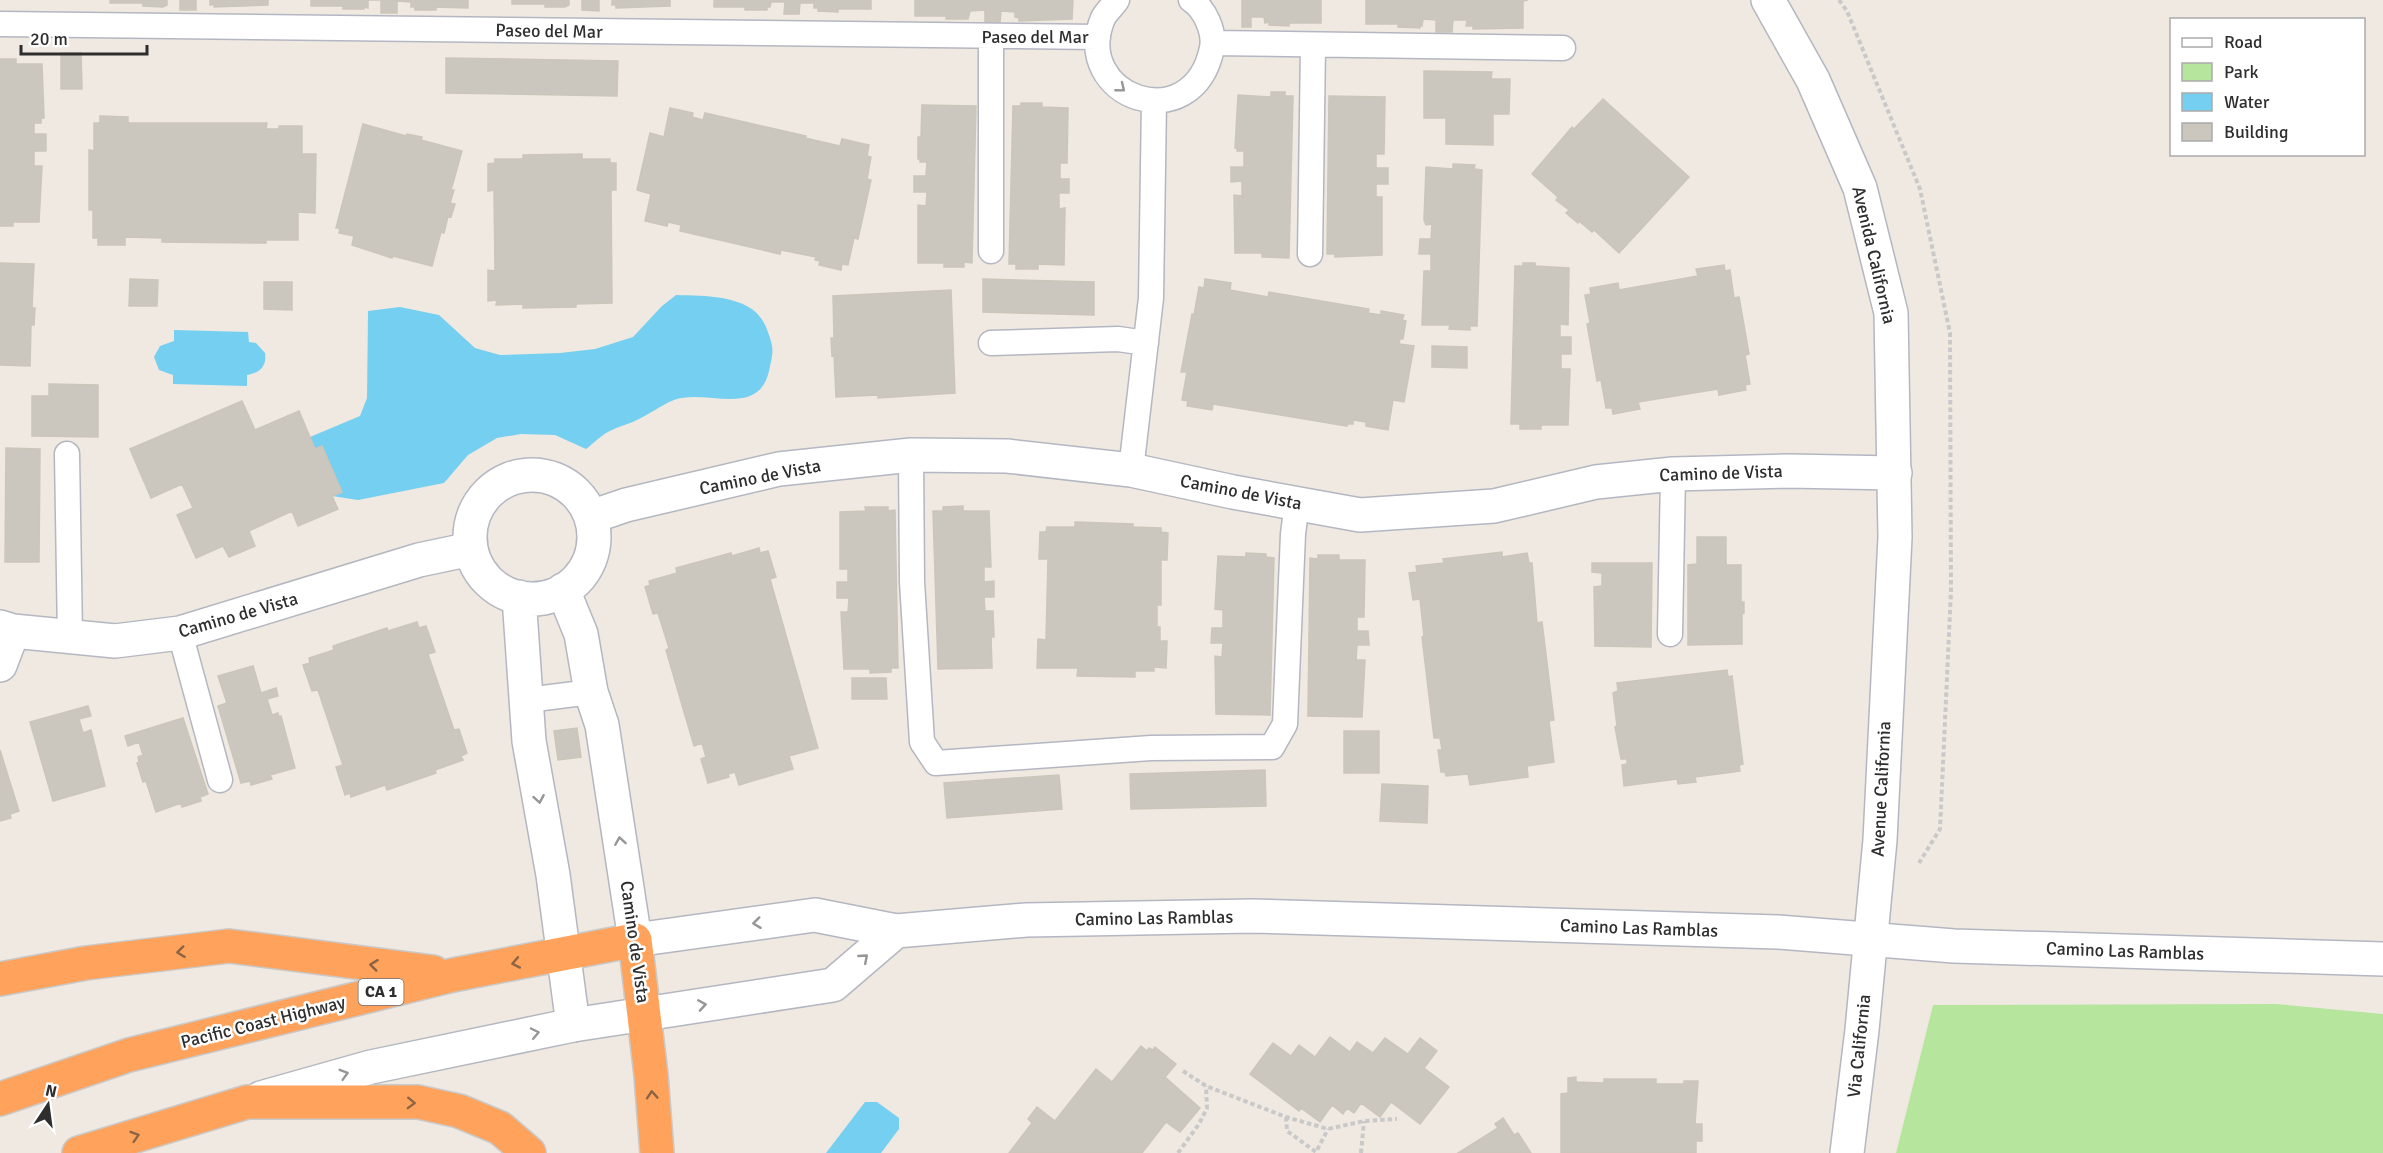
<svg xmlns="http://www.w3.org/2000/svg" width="2383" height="1153" viewBox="0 0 2383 1153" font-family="Signika,sans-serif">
  <rect width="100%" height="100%" fill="#efe9e1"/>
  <!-- green -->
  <path fill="#b6e59e" d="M2276 1004 2383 1014V1153H1896L1933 1005Z"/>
  <!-- water -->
  <path fill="#75cff0" d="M676 295C705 296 753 294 766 327 774 348 774 349 769 371 758 419 706 388 674 400 661 405 650 414 637 420 629 424 620 426 612 430 602 434 594 443 586 449L555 435 521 434 497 438 468 455 444 483 358 500 332 496 342 492 322 446 315 449 310 437 360 416 367 398 368 311 400 307 439 315 475 348 500 355 560 353 595 349 633 337 662 306Z
    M174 330 248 332 249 342 256 343 265 353C267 366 260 373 247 375V386L173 384V375L159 370 154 357 160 346 174 341Z
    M865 1102H877L899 1118V1129L881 1153H826Z"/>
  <!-- building -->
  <path fill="#cbc7bf" stroke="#cbc5ba" stroke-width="1.5" d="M110 0H167V5L163 7 143 6V3H110Z
    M180 0H196V10H180Z
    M210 0H268V5L214 7V4L210 5Z
    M311 0H468V8L436 7V10H415V7H411V2L397 1V13H381V0H368V8L364 7V9H343V6H311Z
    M512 0H569V5L565 7H545V4H512Z
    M582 0H599V11L582 10Z
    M612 0H670V6L616 8V5H612Z
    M714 0H871V9H838V12L818 11V8H814V3H800L799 14H784L785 2H771L770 7H767V10H745V7H714Z
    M915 0H1073L1072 19 1019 21V18L1015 17V12L1001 11 1000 23H985V10L970 11 968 19H946V16H915Z
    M1242 0H1321V23H1289V26L1269 25V22L1265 23 1264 17H1251V27H1242Z
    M1366 0H1528L1523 1V28L1473 29V26H1466L1467 20H1453L1452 32H1436V20L1423 19 1422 26 1420 25V28L1398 27V24H1366Z
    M61 53H81L82 89H61Z
    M446 58 618 61 617 96 446 93Z
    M0 59H16V64H42L44 118H41V123H34V134H46V151H34V166H42L39 222H13V226H0Z
    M1424 71 1492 72 1491 79H1510L1509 114H1493V145L1446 144V118H1424Z
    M1271 92H1285V96H1293L1289 258 1262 257V253H1235L1234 195 1242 196V181L1231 182V167H1244V151H1237V148H1235L1238 95 1271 97Z
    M1329 96 1385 97 1384 154H1376V168H1388V184H1376V197H1382V255L1335 257V254H1327Z
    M1603 99 1689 177 1619 253 1594 230 1592 232 1579 221 1578 223 1566 213 1569 210 1556 200 1558 197 1532 174 1572 127 1574 129Z
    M1021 103H1042V107L1068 108 1067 163H1060V179H1069V193H1059V209L1065 208 1064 265 1038 264V269H1016V264H1009L1013 106H1021Z
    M922 105 976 106 972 263 964 262V267H944V263H918V205L926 206 927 192H914V176H926L927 162H920V159H918V137H921Z
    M670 108 693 113 692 117 703 120 705 113 806 136 805 138 840 146 842 139 869 145 867 156 871 157 867 179 871 180 858 239 854 238 848 265 842 264 841 270 819 265 820 261 815 260 816 257 781 250 780 254 680 231 681 225 668 222 667 226 645 221 651 194 637 190 650 133 664 137Z
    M100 116 128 117V123H267L266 129H279V126H302V154H316L315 213 298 212V240H266V243L162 242V238L125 237V245H98V238H93V210H89V150L94 151V123H100Z
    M363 124 406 136 407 134 422 137 421 140 462 151 451 190H454L450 203 455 204 451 217 448 216 444 233 441 232 432 266 393 256 392 258 352 245 354 236 339 233 340 228H336Z
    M582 154V159H610V163H616V190H611L612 303 576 304V307L523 308V304L496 305 497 300 488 301V270L495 271 494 190 488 191V164L495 163V159H523V155Z
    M1453 164 1475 165 1474 169 1482 170 1477 326H1470V330L1449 329 1450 325H1422L1424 271H1431V254H1419L1420 239H1431L1432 224 1426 225 1424 220 1426 167 1453 169Z
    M0 263 34 264 32 308H35L34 325H31L30 366 0 365Z
    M1523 263H1535V266L1569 268 1568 325 1560 324V337H1571V354H1561V369H1570L1568 425H1541V429H1520V424H1511L1515 266H1523Z
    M1724 265 1725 271 1730 270 1734 298 1739 297 1749 354 1745 355 1750 384 1745 385 1746 390 1719 395 1718 389 1638 402 1640 409 1613 414 1612 408H1606L1601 380 1597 381 1587 324 1590 323 1585 295 1591 294 1590 288 1618 283 1619 290 1698 276 1696 269Z
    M130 279 158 280 157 306H129Z
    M983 279 1094 282V315L983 312Z
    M1205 279 1231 283 1230 290 1268 297 1269 292 1369 309 1368 313 1381 315V311L1404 315 1402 320 1406 321 1403 339H1400L1399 344 1414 346 1404 402 1393 400 1388 430 1366 426V422L1353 420V424H1347V426L1213 404 1212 410 1187 406 1188 401 1182 400 1187 372H1181L1192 314 1194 315 1199 287 1204 288Z
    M264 282H292V310L264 309Z
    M951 290 955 393 878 398V395L836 397 834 355 832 356 831 338H834L833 296Z
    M1432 346 1467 347V368L1432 367Z
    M49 384 98 385V437L32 436V396H49Z
    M242 401 255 430 299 411 315 449 322 446 342 492 332 496 338 509 298 526 292 511 249 531 255 546 229 557 223 546 196 558 177 515 193 508 182 484 151 498 130 449Z
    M6 448 40 449 39 562H5Z
    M963 506V511H989L991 567H984V582L994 581V597H984L985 611H993L994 637H991L992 668 938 669 933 511H943V507Z
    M865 507H888V511L895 510 898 668H891V672L870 673V669H844L841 612H848L849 598H837V582H848V569H840V512L866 511Z
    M1075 522 1133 524V527L1161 528V532L1168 533 1167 560H1161V605H1157V627H1160V641H1167L1166 668 1154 667V671H1135V677L1077 676 1078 668H1037L1038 639 1046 640 1048 559H1039L1040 532H1046L1047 527H1075Z
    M1697 537H1726V565H1741V602H1744V613L1742 614V644L1688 645V565L1697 564Z
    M759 548 760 553 768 551 776 577 770 579 818 748 789 756 793 769 739 785 735 772 728 774 729 777 708 783 701 759 706 757 702 743 694 746 666 650 669 648 658 613 653 614 645 587 650 585 649 581 677 573 676 568 731 553 732 556Z
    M1502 552V557L1527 553 1529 563H1532L1537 623 1542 622 1554 720 1549 721 1554 762 1527 766 1528 777 1470 785 1468 774 1446 776 1445 772H1441L1438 750H1442L1440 738H1434L1422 637 1424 636 1420 599 1413 600 1409 573 1417 572 1416 566 1444 563 1443 559Z
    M1246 553 1266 554V557L1274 558 1270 715 1216 714 1215 656 1222 657 1223 643H1211L1212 628H1223V610L1215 609 1218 556 1246 557Z
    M1318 555H1339V560H1365L1364 617H1357V631H1368L1369 645H1357L1356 660H1365L1362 717 1308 716 1310 558 1318 559Z
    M1592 563H1652L1651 647 1595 646 1594 587 1602 586V573L1592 572Z
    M417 622 419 628 426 626 435 652 428 654 454 730 459 729 467 753 461 756 463 760 435 770 436 773 387 790 385 785 351 797 350 793 345 795 336 767 343 765 318 690 312 691 303 665 310 663 309 658 334 650 333 646 387 628 388 631Z
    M253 666 261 693 276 688 278 696 267 699 272 715 278 713 279 717 281 716 295 768 270 775 272 779 251 785 250 781 241 783 218 706 227 703 218 676Z
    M1727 670 1728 677 1732 676 1743 764 1739 765 1740 771 1695 777 1696 782 1678 784 1677 779 1624 786 1622 765 1627 764V759H1621L1615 727 1617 726 1613 693 1618 691 1617 683Z
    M852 678H886L887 699H852Z
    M88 706 91 716 79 719 83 733 91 730 105 786 53 801 30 722Z
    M183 718 208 794 200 797 201 801 182 807 181 803 156 812 146 781 143 782 137 763 139 762 138 757 143 755 139 742 128 746 125 736Z
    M577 728 581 757 558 760 554 731Z
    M1344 731H1379V773H1344Z
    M0 750 19 811 10 814 11 818 0 821Z
    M1265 770 1266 806 1131 809 1130 774Z
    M1059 775 1062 809 947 818 944 783Z
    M1382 784 1428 786 1427 823 1380 821Z
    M1330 1037 1350 1052 1357 1042 1373 1053 1385 1038 1408 1054 1420 1038 1437 1051 1424 1068 1449 1087 1420 1124 1391 1102 1380 1117 1361 1103 1354 1113 1347 1108 1343 1114 1332 1105 1320 1122 1301 1108 1299 1111 1250 1074 1273 1043 1291 1056 1299 1045 1315 1057Z
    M1141 1046 1147 1051 1149 1048 1153 1050 1155 1047 1176 1064 1165 1077 1200 1108 1180 1132 1166 1122 1142 1153H1009L1032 1123 1028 1119 1037 1107 1055 1121 1096 1069 1112 1082Z
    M1576 1077V1082L1604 1083V1079H1656V1084H1684V1081H1698L1695 1124H1702V1141H1696V1153H1561V1094L1568 1093V1078Z
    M1503 1118 1514 1135 1518 1133 1531 1153H1458L1498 1128 1495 1124Z"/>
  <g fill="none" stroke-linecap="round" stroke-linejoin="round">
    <!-- lane casing -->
    <g stroke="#b4b7c1" stroke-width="27">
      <path id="lane" d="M1117 0C1113 6 1106 12 1103 18 1070 97 1193 141 1212 48 1215 32 1205 9 1191 0
        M0 24 1098 37
        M1213 43 1563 48
        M991 251V37
        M1310 254 1313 45
        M991 343 1118 339 1146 343
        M67 454 70 637
        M911 455 912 582 922 742 936 763 1151 748 1272 747 1285 724 1293 534 1297 503
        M1131 470 1151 298 1154 101
        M180 633 220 780
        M1670 634 1673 474
        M527 700 591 692"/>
    </g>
    <!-- street casing -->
    <g stroke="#b4b7c1" stroke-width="36">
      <path id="street" d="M470 537a62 62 0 1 1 124 0a62 62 0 1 1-124 0Z
        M591 517 626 505 779 469 911 455 1007 456 1131 470 1233 492 1360 515 1494 506 1596 482 1673 474 1788 471 1895 473
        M563 590 581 634 591 692 602 725 635 940
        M519 597 529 741 553 875 573 1025
        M0 627 13 631 115 641 180 633 419 560 471 549
        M0 665 13 631"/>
    </g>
    <!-- secondary casing -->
    <g stroke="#b4b7c1" stroke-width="36">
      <path id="secondary" d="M1768 0 1813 80 1860 188 1891 313 1895 537 1880 840 1862 1030 1847 1153
        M635 940 815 915 896 931 1026 920 1252 916 1778 932 1954 946 2383 959
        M261 1098 371 1067 573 1025 833 985 896 931"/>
    </g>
    <!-- highway casing -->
    <g stroke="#c9c9c9" stroke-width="36">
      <path id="highway" d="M0 979 86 963 229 946 433 972
        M0 1099 129 1055 453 975 635 940 651 1075 657 1153
        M79 1153 247 1102H418L459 1111 500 1128 529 1153"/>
    </g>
    <!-- path -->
    <path stroke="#c9c9c9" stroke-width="4" stroke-dasharray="4.5 3" stroke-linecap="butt" d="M1839 0 1847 11 1920 189 1950 333 1951 591 1940 829 1919 863
      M1183 1071 1206 1086 1286 1117 1328 1129 1364 1121 1397 1119
      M1286 1117 1287 1131 1316 1152 1328 1129
      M1178 1153 1199 1124 1207 1108 1206 1086
      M1361 1153 1364 1121"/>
    <!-- lane -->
    <use href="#lane" stroke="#fff" stroke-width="24"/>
    <!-- street -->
    <use href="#street" stroke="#fff" stroke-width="33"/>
    <!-- secondary -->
    <use href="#secondary" stroke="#fff" stroke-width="33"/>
    <!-- highway -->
    <use href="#highway" stroke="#ffa35c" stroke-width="33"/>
  </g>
  <!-- one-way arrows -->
  <defs><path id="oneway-chevron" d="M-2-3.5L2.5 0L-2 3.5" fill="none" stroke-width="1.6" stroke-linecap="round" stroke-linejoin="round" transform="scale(1.5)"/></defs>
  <g stroke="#969696">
    <use href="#oneway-chevron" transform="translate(1121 88) rotate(39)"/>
    <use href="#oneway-chevron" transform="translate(539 799) rotate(80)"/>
    <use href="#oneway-chevron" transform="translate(620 841) rotate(-99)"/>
    <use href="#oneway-chevron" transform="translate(757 923) rotate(173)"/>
    <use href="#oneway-chevron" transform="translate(864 958) rotate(-41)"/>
    <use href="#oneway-chevron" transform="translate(702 1005) rotate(-9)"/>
    <use href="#oneway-chevron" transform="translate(535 1033) rotate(-12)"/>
    <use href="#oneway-chevron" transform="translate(344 1074) rotate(-16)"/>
  </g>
  <g stroke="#8c6343">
    <use href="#oneway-chevron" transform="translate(181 952) rotate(173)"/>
    <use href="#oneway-chevron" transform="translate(516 963) rotate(169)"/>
    <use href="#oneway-chevron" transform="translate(374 965) rotate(-173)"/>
    <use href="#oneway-chevron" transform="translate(652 1095) rotate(-94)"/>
    <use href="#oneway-chevron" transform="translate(411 1103) rotate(2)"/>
    <use href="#oneway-chevron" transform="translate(135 1136) rotate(-17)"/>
  </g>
  <g text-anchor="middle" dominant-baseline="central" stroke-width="5" stroke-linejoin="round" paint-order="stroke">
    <!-- shield labels -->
    <rect fill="#fff" stroke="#6d6d6d" stroke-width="1.5" x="358.5" y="979" width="45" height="26" rx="4.5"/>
    <g font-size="16" font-weight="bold" fill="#2e2e2e">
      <text x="381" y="992">CA 1</text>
    </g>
    <!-- street labels -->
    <g font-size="18" fill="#2e2e2e" stroke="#fff">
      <text transform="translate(549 31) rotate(1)">Paseo del Mar</text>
      <text x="1035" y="37">Paseo del Mar</text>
      <text transform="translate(1874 255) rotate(77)">Avenida California</text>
      <text transform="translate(1721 473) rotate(-2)">Camino de Vista</text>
      <text transform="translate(760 477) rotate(-11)">Camino de Vista</text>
      <text transform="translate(1241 492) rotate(11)">Camino de Vista</text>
      <text transform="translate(238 615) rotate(-16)">Camino de Vista</text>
      <text transform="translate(1881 789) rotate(-87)">Avenue California</text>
      <text transform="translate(1154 918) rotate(-1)">Camino Las Ramblas</text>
      <text transform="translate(1639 928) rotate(2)">Camino Las Ramblas</text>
      <text transform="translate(635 942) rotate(82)">Camino de Vista</text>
      <text transform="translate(2125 951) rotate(2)">Camino Las Ramblas</text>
      <text transform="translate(263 1022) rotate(-14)">Pacific Coast Highway</text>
      <text transform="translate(1859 1046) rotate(-84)">Via California</text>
    </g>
  </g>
  <!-- legend -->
  <rect x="2170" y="18" width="195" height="138" fill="#ffffff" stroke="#ababab" stroke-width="1.5"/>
  <rect x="2182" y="38" width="30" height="9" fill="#ffffff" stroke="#ababab" stroke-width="1.5"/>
  <text x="2224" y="48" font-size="18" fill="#2e2e2e">Road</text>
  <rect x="2182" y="63" width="30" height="18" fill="#b6e59e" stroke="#ababab" stroke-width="1.5"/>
  <text x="2224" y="78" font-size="18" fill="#2e2e2e">Park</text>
  <rect x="2182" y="93" width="30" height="18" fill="#75cff0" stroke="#ababab" stroke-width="1.5"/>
  <text x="2224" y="108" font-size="18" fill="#2e2e2e">Water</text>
  <rect x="2182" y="123" width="30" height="18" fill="#cbc7bf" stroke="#ababab" stroke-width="1.5"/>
  <text x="2224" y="138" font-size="18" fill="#2e2e2e">Building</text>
  <!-- north arrow -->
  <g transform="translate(48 1105) rotate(13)" stroke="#ffffff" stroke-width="4.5" paint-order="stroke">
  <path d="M0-4.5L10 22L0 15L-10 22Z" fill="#2e2e2e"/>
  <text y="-9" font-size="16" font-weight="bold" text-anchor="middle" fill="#2e2e2e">N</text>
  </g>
  <!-- scale -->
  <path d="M21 45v9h126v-9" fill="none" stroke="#2e2e2e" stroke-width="3"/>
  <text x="30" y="45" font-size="18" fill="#2e2e2e" stroke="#ffffff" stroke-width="4.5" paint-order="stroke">20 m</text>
</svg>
